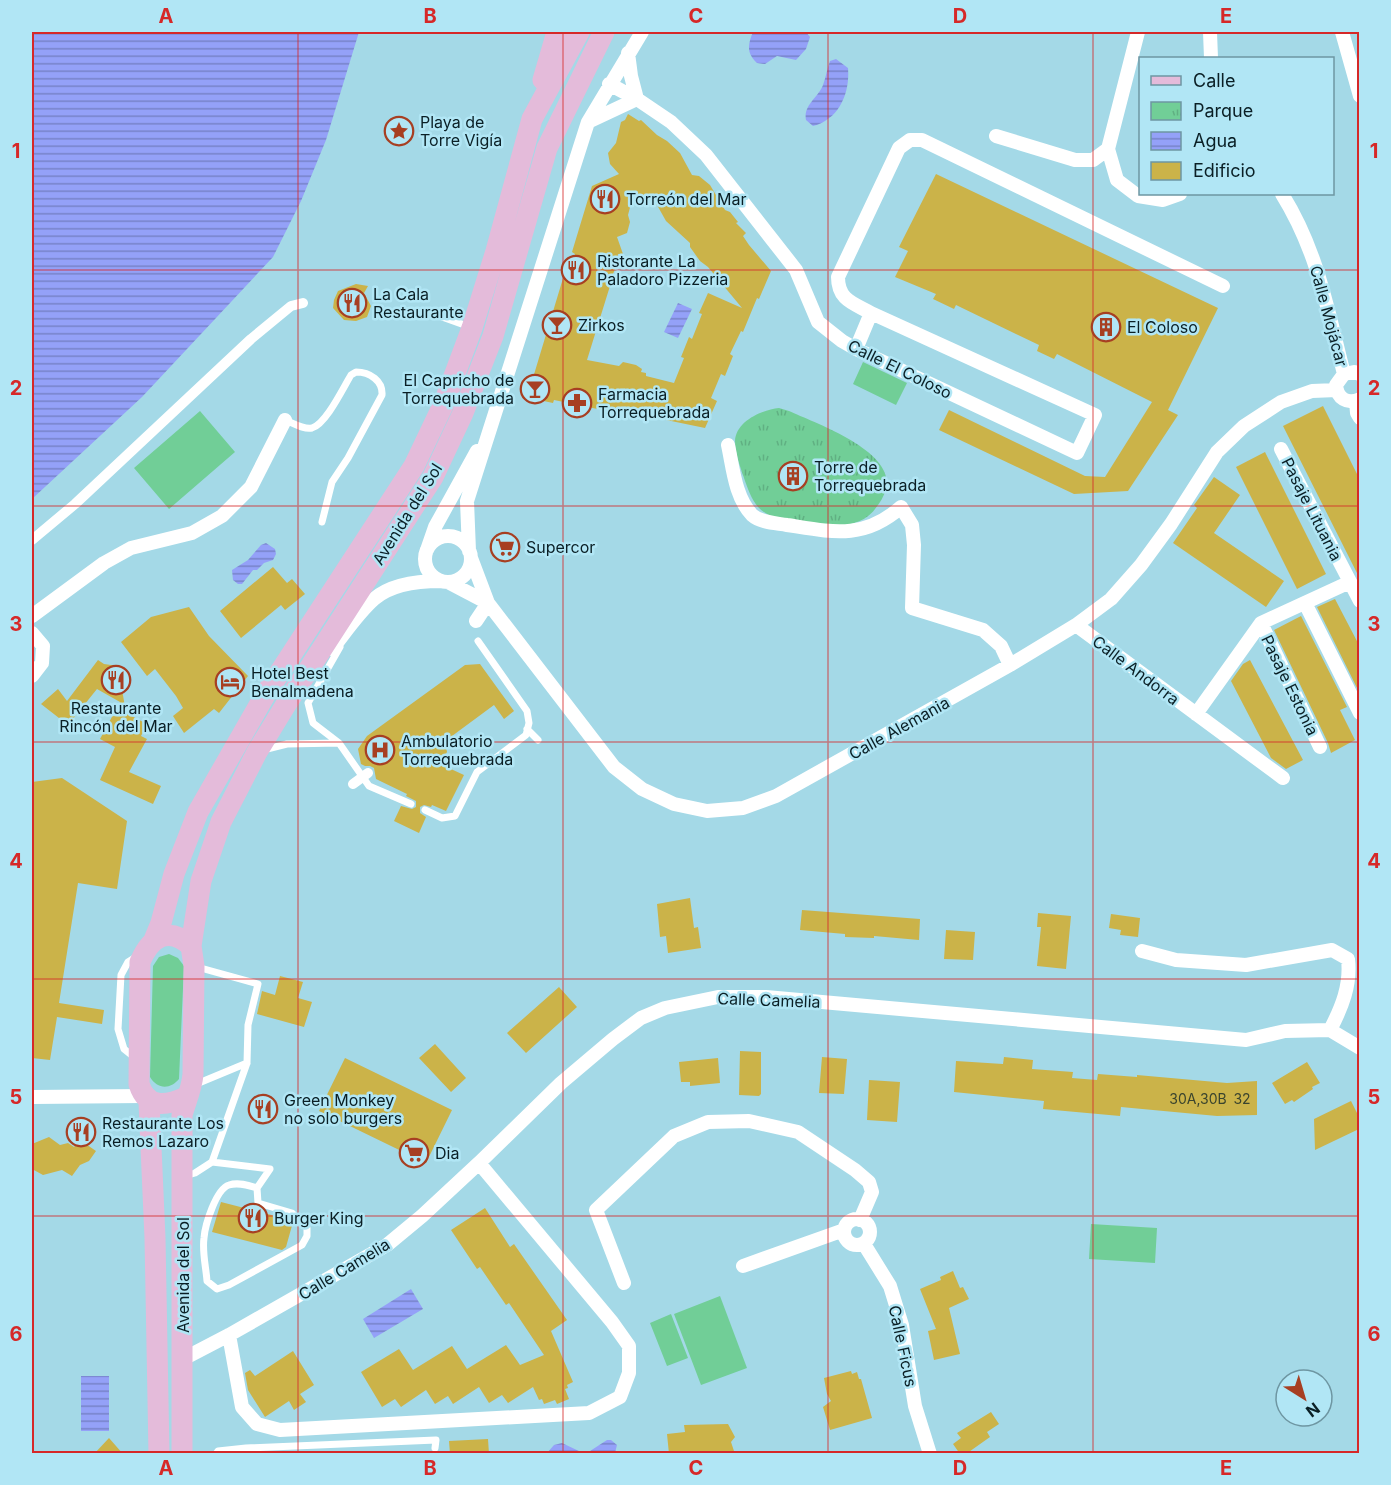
<svg xmlns="http://www.w3.org/2000/svg" width="1391" height="1485" viewBox="0 0 1391 1485" font-family="Inter,sans-serif">
  <defs>
    <pattern id="park-tufts" width="24" height="20" patternUnits="userSpaceOnUse" patternTransform="scale(1.5)"><rect width="24" height="20" fill="#71ce97"/><path d="M3 7l-1-3M5 7V3M7 7l1-3M15 17l-1-3M17 17v-4M19 17l1-3" fill="none" stroke="#60b082"/></pattern>
    <pattern id="water-rules" width="6" height="5" patternUnits="userSpaceOnUse" patternTransform="scale(1.5)"><rect width="6" height="5" fill="#94a1f8"/><path d="M0 2.5h6" fill="none" stroke="#7783c9"/></pattern>
  </defs>
  <rect width="100%" height="100%" fill="#a4d9e7"/>
  <!-- green -->
  <path fill="#71ce97" d="M863 362 907 383 896 405 853 384Z
    M200 411 235 452 169 509 134 468Z
    M169 954 178 958 184 966 179 1079C170 1090 157 1089 150 1077L153 966 159 957Z
    M1091 1224 1157 1228 1155 1263 1089 1259Z
    M720 1296 747 1368 701 1385 674 1314Z
    M671 1314 688 1358 667 1366 650 1323Z"/>
  <!-- park -->
  <path fill="url(#park-tufts)" d="M779 408 789 411C815 423 896 451 886 489 884 496 880 503 875 509 864 524 843 527 826 526 806 524 780 523 764 512 754 506 749 492 745 481 741 469 735 454 735 441 736 421 762 410 779 408Z"/>
  <!-- water -->
  <path fill="url(#water-rules)" d="M32 32H359L326 140 301 201 273 257 142 397 32 499Z
    M753 32H806L810 37 806 49 796 60 777 56 765 64 757 63C746 53 748 44 753 32Z
    M836 59 848 68C850 92 840 119 813 126L806 120C803 105 818 98 823 85 826 77 827 69 830 61Z
    M678 303 692 309 678 338 664 332Z
    M266 543 275 549 276 554 273 560 264 563 257 570H253L242 584H238L233 580 232 570 248 560 261 545Z
    M411 1289 423 1309 374 1338 363 1319Z
    M81 1376H109V1431H81Z
    M607 1440H611L617 1445 615 1453H547L554 1445 562 1443 581 1452 587 1453Z"/>
  <!-- building -->
  <path fill="#cbb349" fill-rule="evenodd" d="M628 114 639 121 641 120 657 135 667 141 680 153 692 175 699 176 710 185 725 210 730 212 738 222 736 223 746 233 743 236 749 245 771 271 759 299 757 298 743 332 741 331 730 354 733 356 725 376 721 374 711 398 717 401 705 428 613 409 612 412 554 400 553 403 534 399 529 391 564 275 568 276 575 254 572 252 592 186 619 174 610 164 608 153 616 143 621 122 625 120ZM632 200H648L657 205 666 221 690 243V247L700 261 708 267 742 308 708 293 699 313 702 314 692 339 689 337 681 357 684 358 674 383 646 376V373L641 372 642 369 636 365 623 362 619 366 587 360 610 286 607 276 613 274 617 264 618 254H623L617 237 627 233 630 222 628 215Z
    M936 174 1218 308 1168 410 1178 415 1128 491 1074 494 939 430 949 410 1085 476 1105 477 1152 402 1057 354 1054 359 1037 351 1039 345 956 305 954 309 933 299 936 294 895 277 908 251 899 247Z
    M356 284 368 286 364 293 371 306 367 317 356 321 344 320 333 308 334 300 338 291Z
    M1323 406 1359 478V577L1283 426Z
    M1265 452 1326 574 1297 589 1236 467Z
    M1214 477 1240 495 1214 533 1284 581 1266 607 1173 543 1197 508 1194 505Z
    M273 567 287 583 292 579 305 594 285 610 281 605 241 638 220 611Z
    M1335 599 1359 645V692L1317 607Z
    M189 607 209 636 248 676 219 713 214 709 184 733 173 716 183 708 176 696 155 669 147 676 121 642 151 617Z
    M1301 616 1347 707 1340 710 1355 740 1331 753 1328 743 1274 630Z
    M98 660 104 664 118 666 126 713 147 724 141 736 147 739 129 772 161 786 153 804 100 780 115 747 100 739 120 702 97 689 68 725 41 704 58 689 67 701Z
    M1250 660 1303 760 1286 769 1271 758 1231 681 1243 664Z
    M480 664 514 711 504 719 494 705 452 736 456 740 446 747 447 752 440 764 464 775 446 811 432 805 431 807 424 805 420 807V813L426 817 419 833 394 821 401 806 412 809 416 807V801L406 796 407 794 376 779 374 768 370 766H365L361 764 358 749 367 736 465 665Z
    M62 778 127 821 117 889 78 883 59 1003 104 1010 102 1024 57 1017 50 1060 32 1058V782Z
    M690 898 694 928 698 927 701 948 668 953 666 936 660 937 657 904Z
    M802 910 920 919 919 940 874 936V938L845 937V934L800 930Z
    M1038 913 1071 916 1066 969 1037 966 1041 927H1037Z
    M1111 914 1140 918 1138 937 1120 935 1121 930 1109 928Z
    M946 930 975 932 973 960 944 959Z
    M280 976 303 982 298 998 312 1002 304 1027 257 1014 262 991 275 995Z
    M559 987 577 1007 526 1053 507 1033Z
    M435 1044 466 1078 451 1092 419 1058Z
    M740 1051 761 1052V1094L759 1096 739 1095Z
    M822 1057 847 1059 844 1094 819 1093Z
    M1004 1057 1033 1060 1032 1069 1073 1072 1072 1078 1097 1080 1098 1074 1137 1077V1075L1227 1083 1257 1081V1115L1217 1116 1121 1107 1120 1116 1043 1109 1044 1101 954 1092 956 1061 1003 1064Z
    M345 1058 452 1110 426 1163 319 1111Z
    M718 1058 720 1083 690 1086V1082H681L679 1062Z
    M1307 1062 1320 1083 1312 1087 1313 1089 1294 1102 1292 1100 1285 1104 1272 1083Z
    M869 1080 900 1082 897 1122 867 1120Z
    M1351 1101 1359 1117V1129L1315 1150 1314 1119Z
    M49 1137 60 1145 68 1143 74 1147 80 1140 96 1151 89 1161 80 1165 72 1176 62 1170 43 1175 32 1169V1144Z
    M221 1202 291 1220 293 1222 286 1247 282 1250 212 1232Z
    M485 1208 510 1247 514 1244 567 1320 551 1331 573 1382 567 1385 568 1388 565 1389 569 1399 557 1404 555 1400 544 1404 542 1399 539 1400 533 1387 508 1403 502 1395 489 1403 479 1387 453 1404 448 1396 435 1404 426 1390 401 1407 395 1399 382 1407 361 1372 399 1349 413 1370 452 1346 467 1369 506 1345 520 1365 544 1355 509 1303 506 1305 480 1267 477 1269 451 1230Z
    M953 1271 960 1288 963 1287 969 1299 949 1308 960 1354 934 1360 928 1331 936 1329 920 1289 941 1280 940 1277Z
    M293 1351 314 1385 300 1394 306 1402 294 1410 289 1401 265 1417 248 1390 245 1373 250 1370 255 1376Z
    M851 1371 852 1374 857 1372 859 1379H861L872 1418 830 1430 823 1407 831 1401 827 1394 824 1378Z
    M991 1412 999 1424 987 1432 990 1437 966 1454H960L953 1444 961 1438 957 1433Z
    M728 1424 735 1437 731 1442 735 1454H669L667 1434 685 1432 684 1425Z
    M109 1438 123 1454H94Z
    M488 1439 489 1454H450L449 1441Z"/>
  <g fill="none" stroke-linecap="round" stroke-linejoin="round">
    <!-- service -->
    <path stroke="#fff" stroke-width="7" d="M442 317 470 327
      M285 420C293 423 304 430 312 428 326 424 343 388 351 375L356 372C370 372 383 381 382 395L348 458 332 482 322 522
      M527 729 538 740
      M339 743 369 786 411 804
      M263 750 287 744 339 743 313 723 308 703 340 647
      M425 810 442 818 455 816 477 772 526 735 529 723 527 711 478 641
      M134 1057 124 1049 118 1029 121 975 128 962 136 957
      M194 1085 247 1063
      M212 1162 270 1169 257 1188 258 1203 292 1213 307 1228V1236L302 1245 229 1285 217 1289 207 1281C206 1267 202 1252 204 1238 205 1225 216 1189 229 1185 238 1182 248 1185 257 1188
      M185 1176 195 1173 212 1162 247 1063 248 1025 258 984 197 967
      M216 1454 218 1451 246 1448 436 1440 435 1448"/>
    <!-- pedestrian -->
    <path stroke="#fff" stroke-width="10" d="M32 540 75 504 251 339 291 306 303 303
      M353 784 368 773"/>
    <!-- minor -->
    <path stroke="#fff" stroke-width="14" d="M1138 32 1108 149 1117 180 1138 196 1163 200 1180 194
      M1210 32 1211 58
      M1342 32 1360 96
      M628 53 631 76 637 99
      M609 84 637 99 671 122 706 155 796 270 818 322 842 341 856 349 1077 453 1095 415 871 313 856 349
      M588 122 637 99
      M996 136 1075 160H1093L1108 149
      M1282 194C1318 252 1327 308 1344 374
      M871 313C853 303 838 300 838 277L899 148 910 140H922L1223 286
      M1360 374 1354 372 1344 374 1336 385C1337 398 1347 405 1360 399
      M1356 401 1357 413 1360 418
      M728 445C733 468 735 497 752 515 761 523 776 523 787 525 832 532 864 540 901 507L912 525 914 545 912 608 983 630 1001 646 1010 665
      M1281 449 1360 601
      M425 559a23 23 0 1 1 46 0a23 23 0 1 1-46 0Z
      M427 550 435 527 477 451
      M469 551 467 501 588 122 642 32
      M471 558 488 603
      M448 582 488 603 614 767 642 789 674 804 707 811 743 808 776 796 1010 665 1076 625 1111 599 1141 565 1171 524 1217 452 1244 426 1281 402 1312 391 1337 390
      M1305 603 1360 713
      M32 616 104 563 131 548 192 533 222 516 251 487 285 420
      M476 621 488 603
      M1261 623 1320 747
      M1076 625 1283 778
      M32 633 43 646 42 663 32 676
      M332 649C345 633 358 613 374 599 391 584 419 581 441 581
      M1196 714 1261 623 1350 582
      M1142 951 1176 960 1246 965 1332 950 1348 959C1351 985 1342 1007 1330 1030
      M32 1097 143 1096
      M844 1232a13 13 0 1 1 26 0a13 13 0 1 1-26 0Z
      M864 1244 890 1286 902 1325 915 1406 930 1454
      M743 1266 844 1230
      M624 1283 596 1210 674 1136 708 1122 749 1121 798 1132 855 1170 869 1182 872 1192 860 1220
      M229 1335 242 1407 257 1424 280 1430 589 1413 620 1397 629 1373V1346L612 1322 479 1163
      M183 1359 229 1335 387 1245 422 1216 479 1163 561 1083 613 1039 641 1018 665 1008 718 997H766L1246 1040 1285 1031 1330 1030 1360 1048"/>
    <!-- primary -->
    <path stroke="#e4bbda" stroke-width="21" d="M543 80 557 32
      M154 940 161 923 174 874 198 812 265 695 414 466 444 403 472 328 496 251 532 119 579 32
      M186 1097C166 1106 147 1109 139 1084L140 962C151 936 169 926 191 946
      M149 1102 155 1238 159 1454
      M182 1454V1115C186 1101 192 1088 193 1074L194 966 191 946 201 881 221 822 257 752 285 706 433 477 463 413 493 336 547 148 604 32"/>
  </g>
  <!-- grid -->
  <path fill="none" stroke="#d62828" stroke-width="1.5" stroke-opacity="0.55" d="M298 32V1454M563 32V1454M828 32V1454M1093 32V1454M32 270H1360M32 506H1360M32 742H1360M32 979H1360M32 1216H1360"/>
  <!-- icons -->
  <defs>
    <g id="sight-ring" transform="scale(1.5)"><circle r="9.5" fill="#b1e6f5" stroke="#a73f22" stroke-width="1.5"/><path d="M0-6L1.8-2.2L6-1.7L2.9 1.2L3.7 5.4L0 3.3L-3.7 5.4L-2.9 1.2L-6-1.7L-1.8-2.2Z" fill="#a73f22"/></g>
    <g id="restaurant-ring" transform="scale(1.5)"><circle r="9.5" fill="#b1e6f5" stroke="#a73f22" stroke-width="1.5"/><path d="M-5-6h1v4h1v-4h1v4h1v-4h1v5L-1.5 .5V6h-2V.5L-5-1ZM5-6V6H3V1.5H1.5Q1.5-4 5-6Z" fill="#a73f22"/></g>
    <g id="bar-ring" transform="scale(1.5)"><circle r="9.5" fill="#b1e6f5" stroke="#a73f22" stroke-width="1.5"/><path d="M-6-5H6L.8 .8V4.5H3.5V6h-7V4.5H-.8V.8Z" fill="#a73f22"/></g>
    <g id="building-ring" transform="scale(1.5)"><circle r="9.5" fill="#b1e6f5" stroke="#a73f22" stroke-width="1.5"/><path d="M-4-6H4V6H1V3H-1V6H-4ZM-2.5-4.3h1.7v1.8h-1.7ZM.8-4.3h1.7v1.8H.8ZM-2.5-1h1.7V.8h-1.7ZM.8-1h1.7V.8H.8Z" fill="#a73f22"/></g>
    <g id="pharmacy-ring" transform="scale(1.5)"><circle r="9.5" fill="#b1e6f5" stroke="#a73f22" stroke-width="1.5"/><path d="M-2-6h4v4h4v4h-4v4h-4v-4h-4v-4h4Z" fill="#a73f22"/></g>
    <g id="supermarket-ring" transform="scale(1.5)"><circle r="9.5" fill="#b1e6f5" stroke="#a73f22" stroke-width="1.5"/><path d="M-6-5.5h2.5l.6 2H6L4.5 2H-2.5L-4.4-4H-6ZM-1.5 3.2a1.3 1.3 0 1 0 .1 0ZM3 3.2a1.3 1.3 0 1 0 .1 0Z" fill="#a73f22"/></g>
    <g id="hotel-ring" transform="scale(1.5)"><circle r="9.5" fill="#b1e6f5" stroke="#a73f22" stroke-width="1.5"/><path d="M-6-4.5h1.5V1H6V5H4.5V3h-9V5H-6ZM-4 0a1.8 1.8 0 1 1 3.6 0ZM.5 0V-2.5h3Q6-2.5 6 0Z" fill="#a73f22"/></g>
    <g id="hospital-ring" transform="scale(1.5)"><circle r="9.5" fill="#b1e6f5" stroke="#a73f22" stroke-width="1.5"/><path d="M-5-5h3v3.5h4V-5h3V5h-3V1.5h-4V5h-3Z" fill="#a73f22"/></g>
  </defs>
  <g fill-rule="evenodd">
    <use href="#sight-ring" x="399" y="131"/>
    <use href="#restaurant-ring" x="605" y="199"/>
    <use href="#restaurant-ring" x="576" y="270"/>
    <use href="#restaurant-ring" x="352" y="303"/>
    <use href="#bar-ring" x="557" y="325"/>
    <use href="#building-ring" x="1106" y="327"/>
    <use href="#bar-ring" x="535" y="389"/>
    <use href="#pharmacy-ring" x="577" y="403"/>
    <use href="#building-ring" x="793" y="476"/>
    <use href="#supermarket-ring" x="505" y="547"/>
    <use href="#restaurant-ring" x="116" y="680"/>
    <use href="#hotel-ring" x="230" y="682"/>
    <use href="#hospital-ring" x="380" y="750"/>
    <use href="#restaurant-ring" x="263" y="1109"/>
    <use href="#restaurant-ring" x="81" y="1132"/>
    <use href="#supermarket-ring" x="414" y="1153"/>
    <use href="#restaurant-ring" x="253" y="1218"/>
  </g>
  <g text-anchor="middle" dominant-baseline="central" stroke-width="5" stroke-linejoin="round" paint-order="stroke">
    <!-- number labels -->
    <g font-size="14" fill="#3a442e">
      <text x="1198" y="1098">30A,30B</text>
      <text x="1242" y="1098">32</text>
    </g>
    <!-- poi labels -->
    <g font-size="16" fill="#0a1f25" stroke="#b1e6f5" text-anchor="start">
      <text x="420" y="122">Playa de<tspan x="420" dy="18">Torre Vigía</tspan></text>
      <text x="626" y="199">Torreón del Mar</text>
      <text x="597" y="261">Ristorante La<tspan x="597" dy="18">Paladoro Pizzeria</tspan></text>
      <text x="373" y="294">La Cala<tspan x="373" dy="18">Restaurante</tspan></text>
      <text x="578" y="325">Zirkos</text>
      <text x="1127" y="327">El Coloso</text>
      <text x="514" y="380" text-anchor="end">El Capricho de<tspan x="514" dy="18">Torrequebrada</tspan></text>
      <text x="598" y="394">Farmacia<tspan x="598" dy="18">Torrequebrada</tspan></text>
      <text x="814" y="467">Torre de<tspan x="814" dy="18">Torrequebrada</tspan></text>
      <text x="526" y="547">Supercor</text>
      <text x="251" y="673">Hotel Best<tspan x="251" dy="18">Benalmadena</tspan></text>
      <text x="116" y="708" text-anchor="middle">Restaurante<tspan x="116" dy="18">Rincón del Mar</tspan></text>
      <text x="401" y="741">Ambulatorio<tspan x="401" dy="18">Torrequebrada</tspan></text>
      <text x="284" y="1100">Green Monkey<tspan x="284" dy="18">no solo burgers</tspan></text>
      <text x="102" y="1123">Restaurante Los<tspan x="102" dy="18">Remos Lazaro</tspan></text>
      <text x="435" y="1153">Dia</text>
      <text x="274" y="1218">Burger King</text>
    </g>
    <!-- street labels -->
    <g font-size="16" fill="#0a1f25" stroke="#b1e6f5">
      <text transform="translate(1329 316) rotate(75)">Calle Mojácar</text>
      <text transform="translate(900 369) rotate(26)">Calle El Coloso</text>
      <text transform="translate(1312 509) rotate(63)">Pasaje Lituania</text>
      <text transform="translate(407 514) rotate(-58)">Avenida del Sol</text>
      <text transform="translate(1136 670) rotate(37)">Calle Andorra</text>
      <text transform="translate(1290 685) rotate(64)">Pasaje Estonia</text>
      <text transform="translate(899 728) rotate(-29)">Calle Alemania</text>
      <text transform="translate(769 1000) rotate(2)">Calle Camelia</text>
      <text transform="translate(344 1269) rotate(-31)">Calle Camelia</text>
      <text transform="translate(183 1275) rotate(-90)">Avenida del Sol</text>
      <text transform="translate(903 1346) rotate(78)">Calle Ficus</text>
    </g>
  </g>
  <!-- border -->
  <rect width="1391" height="1485" fill="none" stroke="#b1e6f5" stroke-width="66"/>
  <!-- legend -->
  <rect x="1139" y="57" width="195" height="138" fill="#b1e6f5" stroke="#6e96a2" stroke-width="1.5"/>
  <rect x="1151" y="76" width="30" height="9" fill="#e4bbda" stroke="#6e96a2" stroke-width="1.5"/>
  <text x="1193" y="87" font-size="18" fill="#0a1f25">Calle</text>
  <rect x="1151" y="102" width="30" height="18" fill="url(#park-tufts)" stroke="#6e96a2" stroke-width="1.5"/>
  <text x="1193" y="117" font-size="18" fill="#0a1f25">Parque</text>
  <rect x="1151" y="132" width="30" height="18" fill="url(#water-rules)" stroke="#6e96a2" stroke-width="1.5"/>
  <text x="1193" y="147" font-size="18" fill="#0a1f25">Agua</text>
  <rect x="1151" y="162" width="30" height="18" fill="#cbb349" stroke="#6e96a2" stroke-width="1.5"/>
  <text x="1193" y="177" font-size="18" fill="#0a1f25">Edificio</text>
  <!-- north arrow -->
  <g transform="translate(1304 1398) rotate(143)"><circle r="28" fill="#b1e6f5" stroke="#6e96a2" stroke-width="1.5"/>
  <path d="M0-4.5L10 22L0 15L-10 22Z" fill="#a73f22"/>
  <text y="-9" font-size="16" font-weight="bold" text-anchor="middle" fill="#0a1f25">N</text>
  </g>
  <rect x="33" y="33" width="1325" height="1419" fill="none" stroke="#d62828" stroke-width="2"/>
  <g font-size="20" text-anchor="middle" font-weight="bold" fill="#d62828">
    <text x="166" y="23">A</text>
    <text x="430" y="23">B</text>
    <text x="696" y="23">C</text>
    <text x="960" y="23">D</text>
    <text x="1226" y="23">E</text>
    <text x="16" y="158">1</text>
    <text x="1374" y="158">1</text>
    <text x="16" y="395">2</text>
    <text x="1374" y="395">2</text>
    <text x="16" y="631">3</text>
    <text x="1374" y="631">3</text>
    <text x="16" y="868">4</text>
    <text x="1374" y="868">4</text>
    <text x="16" y="1104">5</text>
    <text x="1374" y="1104">5</text>
    <text x="16" y="1341">6</text>
    <text x="1374" y="1341">6</text>
    <text x="166" y="1475">A</text>
    <text x="430" y="1475">B</text>
    <text x="696" y="1475">C</text>
    <text x="960" y="1475">D</text>
    <text x="1226" y="1475">E</text>
  </g>
</svg>
